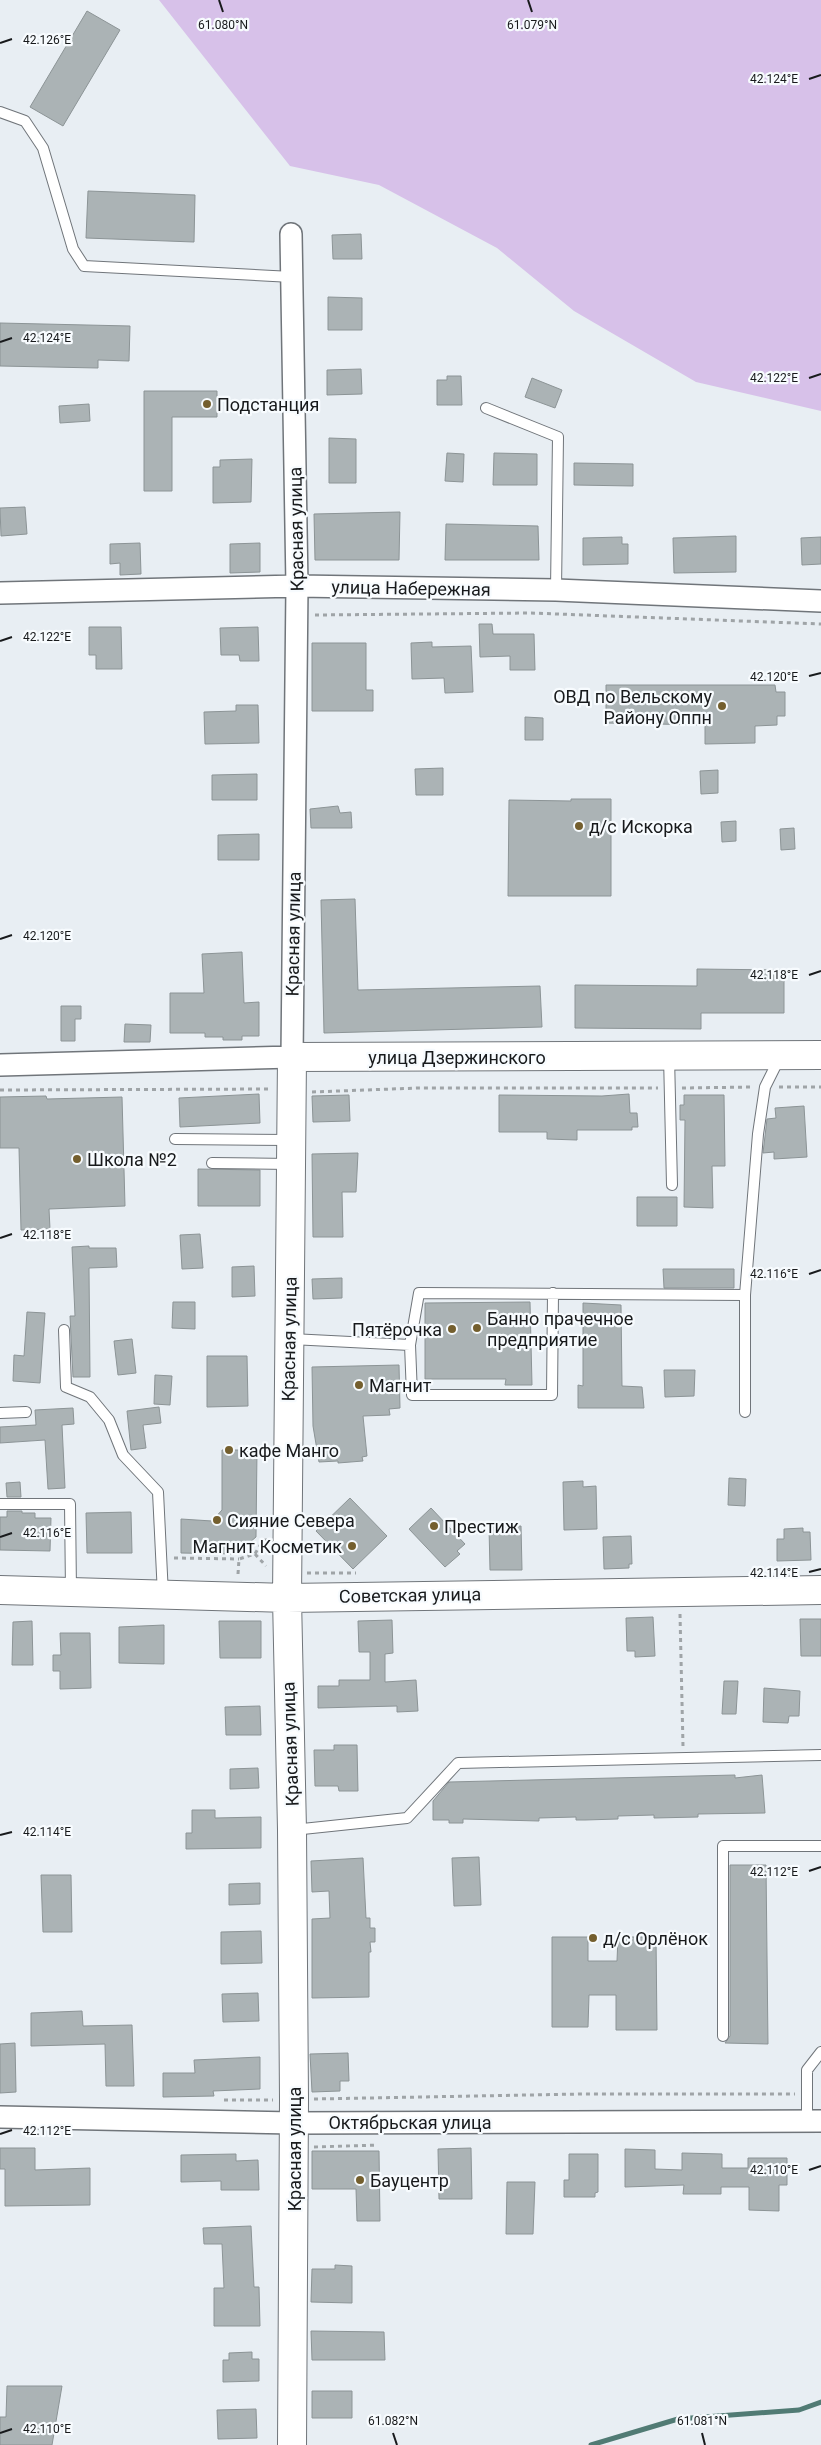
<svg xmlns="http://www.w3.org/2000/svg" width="821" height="2445" viewBox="0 0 821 2445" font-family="Roboto,sans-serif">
  <rect width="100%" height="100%" fill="#e8eef3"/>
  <!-- green -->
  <path fill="#d7c1e9" d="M159 0H821V411L696 382 574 311 497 248 379 185 290 166Z"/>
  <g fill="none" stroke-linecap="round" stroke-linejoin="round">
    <!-- stream -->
    <path stroke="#517b74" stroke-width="5" d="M591 2445 678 2419 799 2410 821 2402"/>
  </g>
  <!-- building -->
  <path fill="#abb3b5" stroke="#8c9496" d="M87 11 120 30 63 126 30 107Z
    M88 191 195 195 194 242 86 238Z
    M361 234 362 259H333L332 235Z
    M328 297 362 298V330H328Z
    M0 323 130 326 129 361 98 360V368L0 366Z
    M361 369 362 394 327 395V370Z
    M447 376H461L462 405H437V380H447Z
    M532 378 562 390 555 408 525 397Z
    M144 391H217V417H172V491H144Z
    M89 404 90 421 60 423 59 406Z
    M329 438 356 439V483H329Z
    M447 453 464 454 463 482 445 481Z
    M494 453 537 454V485H493Z
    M252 459 251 502 213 503V467H220V460Z
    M574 463 633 464V486L574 485Z
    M25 507 27 534 1 536 0 508Z
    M400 512 399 560H315L314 514Z
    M446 524 538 526 539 560H445Z
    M736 536V572L674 573 673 538Z
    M622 537V544H628V564L583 565V538Z
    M821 537V564L802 565 801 538Z
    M140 543 141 574 120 575V563L110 564V544Z
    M260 543V572L230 573V544Z
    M479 624H492L493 634H534L535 670H510V656L480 657Z
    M89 627H121L122 669H96V655H89Z
    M258 627 259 661H240L239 655H221L220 628Z
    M432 642V647L471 646 473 692 445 693 444 678 412 679 411 643Z
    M312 643H366V690H373V711H312Z
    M606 685H775L776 692H785V716H777V725L755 726V743L705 744V725L606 723Z
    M236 705H258L259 743 205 744 204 712 236 711Z
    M525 717 543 718V740H525Z
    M443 768V795H416L415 769Z
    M718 770V793L701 794 700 771Z
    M257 774V800H212V775Z
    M571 799H611V896H508L509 800 571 801Z
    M338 806 340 813 351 812 352 828H311L310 809Z
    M736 821V841L722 842 721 822Z
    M794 828 795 849 781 850 780 829Z
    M259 834V860H218V835Z
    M355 899 358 990 540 986 542 1027 324 1033 321 900Z
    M242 952 244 1003 259 1002V1036H242V1040H223V1037H205V1033H170V993H204L202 954Z
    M697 969 784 970V1013H701V1029L575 1028V985L697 986Z
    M61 1006H81V1019H75V1041H61Z
    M125 1024 151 1025 150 1042H124Z
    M259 1094 260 1123 180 1127 179 1098Z
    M629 1094 630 1113H637L638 1127H632V1130H577V1140L547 1139V1132H499V1095L602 1096Z
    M349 1095 350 1121 313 1122 312 1096Z
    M684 1095H724L725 1166H712L713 1208 684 1207 685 1120H680V1105H684Z
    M46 1096 47 1099 122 1097 125 1206 49 1209 50 1229 21 1230 19 1148H0V1097Z
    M804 1106 807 1157 774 1159V1152L763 1153 767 1119 776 1118 775 1108Z
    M358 1153 356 1192H342L343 1237H313L312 1154Z
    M198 1169 260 1170V1206H198Z
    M637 1197H677V1226H637Z
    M200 1234 203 1268 182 1269 180 1235Z
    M89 1246V1248H116L117 1267 89 1268 90 1377H73L70 1316H75L72 1247Z
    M254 1266 255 1296 232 1297V1267Z
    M663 1269H734V1288H664Z
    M342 1278V1298L313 1299 312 1279Z
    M173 1302H195V1329L172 1328Z
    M530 1302 532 1385H505L506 1379H425V1303Z
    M583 1303 621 1305 622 1386 642 1387 644 1408H578V1385L583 1386Z
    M27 1312 45 1313 40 1383 13 1381 14 1355 24 1356Z
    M132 1339 136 1373 118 1375 114 1341Z
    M207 1356H247L248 1406 207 1407Z
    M399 1365 400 1408 389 1409 390 1415 363 1416 367 1456 362 1457 363 1461 338 1463V1461L319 1462 313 1426 312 1367Z
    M664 1370H695L694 1396 665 1397Z
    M155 1375 172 1376 170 1405 154 1404Z
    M159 1407 161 1423 143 1425 146 1448 131 1450 127 1411Z
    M73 1408 74 1424 62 1425 65 1488 48 1489 45 1440 0 1443V1427L36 1425 35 1410Z
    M222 1450H257L256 1537 236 1554 181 1553V1519L212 1521 222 1510Z
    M729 1478 746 1479 745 1506 728 1505Z
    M583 1481V1487L596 1486 597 1529 564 1530 563 1482Z
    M20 1482 21 1497H7L6 1483Z
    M350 1498 387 1536 353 1569 316 1531Z
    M431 1508 465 1544 457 1551 460 1554 445 1567 409 1529Z
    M7 1511H22V1513H35V1518H51L50 1551 0 1550V1517H7Z
    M131 1512 132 1553H87L86 1513Z
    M521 1526 522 1570H490L489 1527Z
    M803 1528V1532H810L811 1560 777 1561V1539H784V1529Z
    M631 1536 632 1564H629V1568L604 1569 603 1537Z
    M653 1617 655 1656 635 1657V1651H627L626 1618Z
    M800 1619H821V1656H801Z
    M392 1620 393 1653 385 1654V1682L416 1680 418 1711 397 1712V1706L318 1708V1686H339V1680H370V1652H359L358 1621Z
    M32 1621 33 1665H12L13 1622Z
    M219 1621H261V1658H220Z
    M164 1625V1664L119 1663V1627Z
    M60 1633H90L91 1688 60 1689V1671H53V1655H61Z
    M724 1681H738L736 1714H722Z
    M764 1688 800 1691 799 1716H789L788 1723 763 1722Z
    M260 1706 261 1735H226L225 1707Z
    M334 1745H357L358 1791H339L338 1786H315L314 1750H334Z
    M258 1768 259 1788 230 1789V1769Z
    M735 1775V1778L762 1775 765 1813 698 1814V1817L654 1818V1815L618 1816V1819L585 1820H576V1817L539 1818V1821L463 1819V1823H449V1820H433V1801L449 1782Z
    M192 1810H215V1818L261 1817V1848L186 1849V1833H192Z
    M479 1857 481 1905 454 1906 452 1858Z
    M363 1858 366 1918H370V1928H375V1942H370L371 1952H369V1997L312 1998V1919L330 1918 329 1891 312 1892 311 1861Z
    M730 1865H766L768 2044 725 2043 730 2036Z
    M41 1875H71L72 1932H43Z
    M260 1883V1904L229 1905V1884Z
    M261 1931 262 1963 221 1964V1932Z
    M552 1937H588V1961H617L618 1937H656L657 2030H616V1995H589L588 2027H552Z
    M258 1993 259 2021 223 2022 222 1994Z
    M82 2011 83 2026 132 2025 134 2086H106L105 2044 31 2046V2013Z
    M15 2043 16 2092 0 2093V2044Z
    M348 2053 349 2081H340V2091L312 2092 310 2054Z
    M260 2057V2089L213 2091 214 2096 163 2097V2073H195L194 2060Z
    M0 2148H35V2170L90 2168V2205L5 2206V2169H0Z
    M471 2148 472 2199H439L438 2149Z
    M625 2149 655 2150V2169L682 2170V2153L722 2154V2168H748V2158H787V2185H779V2211L749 2210V2187H721V2194H683L684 2185 625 2187Z
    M312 2151H379L380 2221H357L356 2189H312Z
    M236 2154V2161L258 2160 259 2190H221V2181L181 2182V2155Z
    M569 2154H598V2192L595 2193V2197H564V2180H569Z
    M507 2182H535L533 2234H506Z
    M251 2226 254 2287H259L260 2326H214V2288H224L222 2244H204L203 2228Z
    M335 2265 352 2266V2303L311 2302 312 2269H335Z
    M311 2331 384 2332 385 2360H312Z
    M252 2352V2359H259V2381L223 2382V2360H229V2353Z
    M7 2386H62L52 2445H0V2417H6Z
    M312 2391H352V2418H312Z
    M256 2409 257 2438 218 2439 217 2410Z"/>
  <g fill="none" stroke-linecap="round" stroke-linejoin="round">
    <!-- lane casing -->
    <g stroke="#70757a" stroke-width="12">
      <path id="lane" d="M0 112 25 121 43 148 73 249 84 266 292 277
        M486 408 558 437 556 590
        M669 1056 672 1185
        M175 1139 290 1140
        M212 1163 290 1164
        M553 1293 552 1395H412L410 1345 419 1293 745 1295
        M64 1330 66 1387 90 1397 109 1420 123 1455 158 1492 163 1595
        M291 1339 410 1345
        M745 1412V1295L758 1134 765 1087 780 1057
        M0 1413 26 1412
        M0 1504H70L71 1591
        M293 1830 407 1818 458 1763 821 1755
        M723 2036V1846H821
        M807 2121V2070L821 2052"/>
    </g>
    <!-- street casing -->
    <g stroke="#70757a" stroke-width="24">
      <path id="street" d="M0 593 297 586 556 590 821 601
        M0 1065 292 1057 297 586 291 234
        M0 2117 294 2123 821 2121"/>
    </g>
    <!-- secondary casing -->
    <g stroke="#70757a" stroke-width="30">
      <path id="secondary" d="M0 1590 287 1598 821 1590
        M292 2445 294 2100 292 1830 287 1598 292 1057 821 1055"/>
    </g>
    <!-- path -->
    <path stroke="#9fa4a7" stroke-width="3" stroke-dasharray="4 4" stroke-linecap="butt" d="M315 615 531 613 821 624
      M779 1087H821
      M682 1088 753 1087
      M0 1090 271 1089
      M312 1092 418 1088H658
      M255 1554 266 1566
      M174 1558 239 1559
      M307 1573H356
      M238 1574 239 1559 255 1554 263 1540H268
      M680 1614 683 1746
      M314 2099 582 2094H795
      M224 2100H273
      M314 2147 378 2145"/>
    <!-- lane -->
    <use href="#lane" stroke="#fff" stroke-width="10"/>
    <!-- street -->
    <use href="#street" stroke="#fff" stroke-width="21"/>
    <!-- secondary -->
    <use href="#secondary" stroke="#fff" stroke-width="28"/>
  </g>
  <!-- ticks -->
  <path fill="none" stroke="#181a1c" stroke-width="2" d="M219 0 223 12M528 0 532 12M0 43 12 39M809 79 821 75M0 342 12 338M809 378 821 374M0 641 12 637M809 676 821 673M0 939 12 935M809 975 821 971M0 1238 12 1234M809 1274 821 1270M0 1537 12 1533M809 1572 821 1569M0 1835 12 1832M809 1871 821 1867M0 2134 12 2130M809 2170 821 2166M0 2433 12 2429M393 2433 397 2445M702 2433 705 2445"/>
  <!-- markers -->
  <g fill="#745f2e" stroke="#f7fbfe" stroke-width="2">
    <circle cx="207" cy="404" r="5"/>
    <circle cx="722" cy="706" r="5"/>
    <circle cx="579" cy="826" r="5"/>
    <circle cx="77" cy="1159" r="5"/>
    <circle cx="477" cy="1328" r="5"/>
    <circle cx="452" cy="1329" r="5"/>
    <circle cx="359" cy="1385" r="5"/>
    <circle cx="229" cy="1450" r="5"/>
    <circle cx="217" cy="1520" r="5"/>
    <circle cx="434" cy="1526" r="5"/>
    <circle cx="352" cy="1546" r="5"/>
    <circle cx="593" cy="1938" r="5"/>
    <circle cx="360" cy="2180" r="5"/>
  </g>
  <g text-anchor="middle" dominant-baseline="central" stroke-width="4.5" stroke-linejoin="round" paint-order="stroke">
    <!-- poi labels -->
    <g font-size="18" fill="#181a1c" stroke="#f7fbfe" text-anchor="start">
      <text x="217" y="404">Подстанция</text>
      <text x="712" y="696" text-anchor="end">ОВД по Вельскому<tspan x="712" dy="21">Району Оппн</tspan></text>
      <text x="589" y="826">д/с Искорка</text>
      <text x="87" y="1159">Школа №2</text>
      <text x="487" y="1318">Банно прачечное<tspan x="487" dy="21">предприятие</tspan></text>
      <text x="442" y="1329" text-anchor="end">Пятёрочка</text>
      <text x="369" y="1385">Магнит</text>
      <text x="239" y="1450">кафе Манго</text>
      <text x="227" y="1520">Сияние Севера</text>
      <text x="444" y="1526">Престиж</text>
      <text x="342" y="1546" text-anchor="end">Магнит Косметик</text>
      <text x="603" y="1938">д/с Орлёнок</text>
      <text x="370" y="2180">Бауцентр</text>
    </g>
    <!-- street labels -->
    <g font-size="18" fill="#181a1c" stroke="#f7fbfe">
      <text transform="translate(296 529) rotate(-91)">Красная улица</text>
      <text transform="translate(411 588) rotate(1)">улица Набережная</text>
      <text transform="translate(293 934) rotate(-89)">Красная улица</text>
      <text x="457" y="1057">улица Дзержинского</text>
      <text transform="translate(289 1339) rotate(-89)">Красная улица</text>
      <text transform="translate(410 1595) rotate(-1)">Советская улица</text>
      <text transform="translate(290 1744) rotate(-92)">Красная улица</text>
      <text x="410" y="2122">Октябрьская улица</text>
      <text transform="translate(294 2149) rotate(-90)">Красная улица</text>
    </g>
  </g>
  <g font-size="12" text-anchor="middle" fill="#181a1c" stroke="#f7fbfe" stroke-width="4.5" stroke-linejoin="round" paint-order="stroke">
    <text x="223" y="29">61.080°N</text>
    <text x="532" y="29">61.079°N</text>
    <text x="47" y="44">42.126°E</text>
    <text x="774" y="83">42.124°E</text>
    <text x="47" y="342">42.124°E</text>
    <text x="774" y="382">42.122°E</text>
    <text x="47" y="641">42.122°E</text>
    <text x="774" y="681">42.120°E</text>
    <text x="47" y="940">42.120°E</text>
    <text x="774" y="979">42.118°E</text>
    <text x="47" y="1239">42.118°E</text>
    <text x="774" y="1278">42.116°E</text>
    <text x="47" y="1537">42.116°E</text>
    <text x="774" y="1577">42.114°E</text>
    <text x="47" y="1836">42.114°E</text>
    <text x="774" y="1876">42.112°E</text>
    <text x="47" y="2135">42.112°E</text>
    <text x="774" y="2174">42.110°E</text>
    <text x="393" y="2425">61.082°N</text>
    <text x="702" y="2425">61.081°N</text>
    <text x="47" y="2433">42.110°E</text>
  </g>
</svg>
